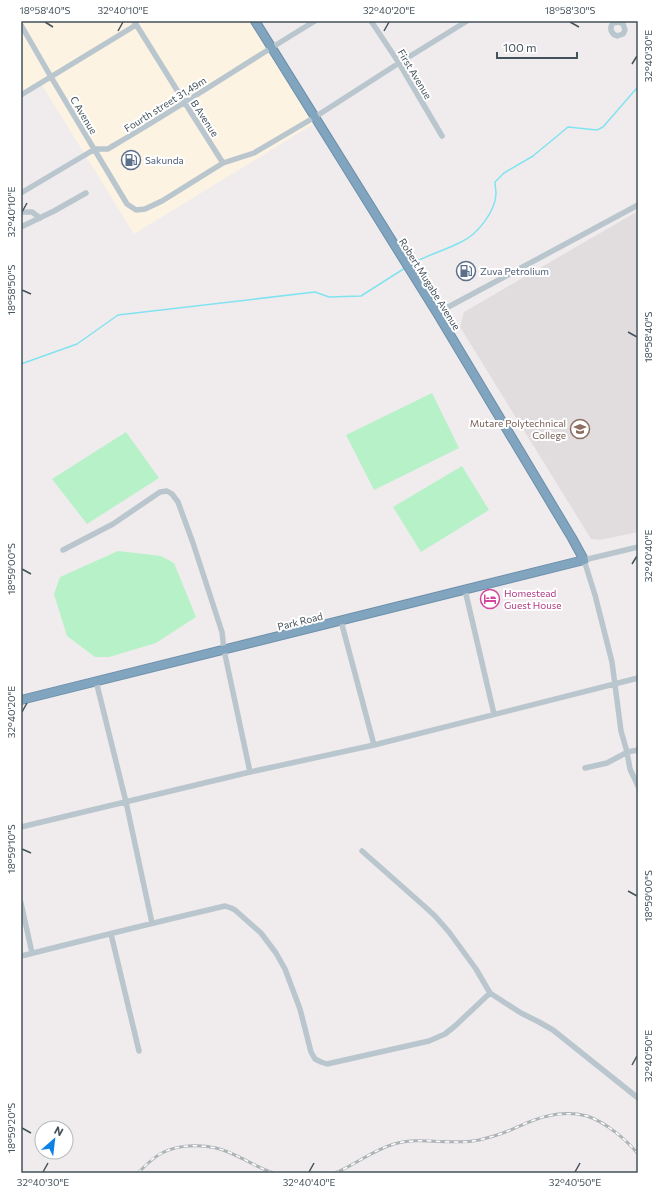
<svg xmlns="http://www.w3.org/2000/svg" width="659" height="1194" viewBox="0 0 659 1194" font-family="Commissioner,sans-serif">
  <rect width="100%" height="100%" fill="#f0eced"/>
  <!-- commercial -->
  <path fill="#fcf3e3" d="M21 21H258L320 120 134 234 42 85 21 98Z"/>
  <!-- education -->
  <path fill="#e1dddf" d="M638 211V532L600 540 591 539 460 327 464 312Z"/>
  <!-- green -->
  <path fill="#b7f1c8" d="M432 393 459 448 374 490 346 435Z
    M126 432 159 478 87 524 52 479Z
    M462 466 489 510 421 552 393 507Z
    M118 551 161 556 174 563 196 617 156 643 109 657H95L67 636 54 594 60 577Z"/>
  <g fill="none" stroke-linecap="round" stroke-linejoin="round">
    <!-- stream -->
    <path stroke="#82e3f0" stroke-width="1.5" d="M410 265C426 255 444 251 461 242 477 235 495 212 496 194 496 190 495 186 495 182L504 173 533 156 568 127 597 130 603 127 636 89 638 88
      M21 364 77 344 118 315 315 292 329 297 361 296 405 268"/>
    <!-- highway casing -->
    <g stroke="#6c8faa" stroke-width="10">
      <path id="highway" d="M21 700 584 560 572 538 437 313 255 21"/>
    </g>
    <!-- minor -->
    <path stroke="#bac6cd" stroke-width="5.5" d="M134 21 185 103 223 163
      M371 21 399 63 442 136
      M612 21 613 23C609 28 611 34 617 36L623 34 625 30 623 24 619 22 613 23
      M21 25 51 77 127 204 136 210 145 209 162 201 223 163 254 153 315 117 399 63 467 21
      M21 95 136 25
      M21 193 95 149H108L111 147C180 107 247 62 315 21
      M21 212H32L40 218
      M21 227 54 211 86 193
      M437 313 638 205
      M638 547 584 560 595 595 612 662 621 731 627 752 630 769 638 786
      M63 550 113 524 160 492 167 491 172 494 178 502 193 543 222 632 224 650 250 772
      M465 590 494 714
      M341 621 374 745
      M96 681 126 802 152 923
      M585 768 607 763 622 755 627 752 638 750
      M21 827 250 772 374 745 638 678
      M362 851 423 905 435 916 449 932 476 969 490 993 521 1013 539 1022 553 1030 638 1098
      M21 903 32 953
      M111 934 139 1051
      M21 956C89 939 156 922 225 906L231 908 235 910 261 933 276 953 285 969 300 1009 311 1052 315 1059 321 1062 327 1064 429 1041 445 1034 455 1026 490 993"/>
    <!-- highway -->
    <use href="#highway" stroke="#81a4bf" stroke-width="8"/>
    <!-- rail casing -->
    <g stroke="#aeb3b8" stroke-width="3">
      <path id="rail" d="M138 1173C145 1166 152 1158 162 1153 177 1145 199 1144 216 1148 229 1151 241 1158 253 1164 260 1168 266 1170 273 1173
        M335 1173C355 1165 373 1150 394 1144 421 1136 451 1146 479 1140 487 1138 495 1136 503 1133 517 1128 532 1119 548 1116 560 1113 575 1113 587 1116 605 1122 626 1139 638 1154"/>
    </g>
    <!-- rail -->
    <use href="#rail" stroke="#fff" stroke-width="1.5" stroke-dasharray="4.5" stroke-linecap="butt"/>
  </g>
  <!-- ticks -->
  <path fill="none" stroke="#44525b" stroke-width="1.5" d="M45 22 53 27M570 22 579 27M118 31 123 22M384 31 389 22M632 64 637 56M22 212 27 203M22 290 31 294M628 332 637 337M632 564 637 556M22 569 31 574M22 712 27 703M22 849 31 853M628 891 637 896M632 1065 637 1056M22 1128 31 1133M43 1172 48 1163M309 1172 314 1163M575 1172 580 1163"/>
  <!-- icons -->
  <defs>
    <g id="fuel-ring" transform="scale(1)"><circle r="9.5" fill="#fff" stroke="#5c6f8a" stroke-width="1.5"/><path d="M-5.5-6h7V0h2V4h1.3V-2.5L3-4.5l.8-.8L6-3V5H2.5V1h-1V6h-7ZM-4.2-4.7v3.2H.2V-4.7Z" fill="#5c6f8a"/></g>
    <g id="university-ring" transform="scale(1)"><circle r="9.5" fill="#fff" stroke="#8d6e63" stroke-width="1.5"/><path d="M0-5L7-2L0 1L-7-2ZM-4 1L0 2.5L4 1V4Q0 6-4 4Z" fill="#8d6e63"/></g>
    <g id="hotel-ring" transform="scale(1)"><circle r="9.5" fill="#fff" stroke="#d1479c" stroke-width="1.5"/><path d="M-6-4.5h1.5V1H6V5H4.5V3h-9V5H-6ZM-4 0a1.8 1.8 0 1 1 3.6 0ZM.5 0V-2.5h3Q6-2.5 6 0Z" fill="#d1479c"/></g>
  </defs>
  <g fill-rule="evenodd">
    <use href="#fuel-ring" x="131" y="160"/>
    <use href="#fuel-ring" x="466" y="271"/>
    <use href="#university-ring" x="580" y="429"/>
    <use href="#hotel-ring" x="490" y="599"/>
  </g>
  <g text-anchor="middle" dominant-baseline="central" stroke-width="4" stroke-linejoin="round" paint-order="stroke">
    <!-- street labels -->
    <g font-size="10" fill="#44525b" stroke="#fff">
      <text transform="translate(415 74) rotate(59)">First Avenue</text>
      <text transform="translate(165 104) rotate(-32)">Fourth street 31,49m</text>
      <text transform="translate(84 115) rotate(59)">C Avenue</text>
      <text transform="translate(205 118) rotate(57)">B Avenue</text>
      <text transform="translate(430 284) rotate(58)">Robert Mugabe Avenue</text>
      <text transform="translate(300 621) rotate(-14)">Park Road</text>
    </g>
    <!-- service labels -->
    <g font-size="10" fill="#4e5e75" stroke="#fff" text-anchor="start">
      <text x="145" y="160">Sakunda</text>
      <text x="480" y="271">Zuva Petrolium</text>
    </g>
    <!-- education labels -->
    <g font-size="10" fill="#785e54" stroke="#fff" text-anchor="end">
      <text x="566" y="423">Mutare Polytechnical<tspan x="566" dy="12">College</tspan></text>
    </g>
    <!-- hotel labels -->
    <g font-size="10" fill="#b23c85" stroke="#fff" text-anchor="start">
      <text x="504" y="593">Homestead<tspan x="504" dy="12">Guest House</tspan></text>
    </g>
  </g>
  <!-- border -->
  <rect width="659" height="1194" fill="none" stroke="#ffffff" stroke-width="44"/>
  <!-- north arrow -->
  <g transform="translate(54 1140) rotate(28)"><circle r="19" fill="#ffffff" stroke="#b4babd"/>
  <path d="M0-3L7 15L0 10L-7 15Z" fill="#0f80e6"/>
  <text y="-6" font-size="11" font-weight="bold" text-anchor="middle" fill="#44525b">N</text>
  </g>
  <!-- scale -->
  <path d="M497 52v6h80v-6" fill="none" stroke="#44525b" stroke-width="2"/>
  <text x="503" y="52" font-size="12" fill="#44525b" stroke="#ffffff" stroke-width="3" paint-order="stroke">100 m</text>
  <rect x="22" y="22" width="615" height="1150" fill="none" stroke="#44525b" stroke-width="1.5"/>
  <g font-size="10" text-anchor="middle" fill="#44525b">
    <text x="45" y="14">18°58'40"S</text>
    <text x="123" y="14">32°40'10"E</text>
    <text x="389" y="14">32°40'20"E</text>
    <text x="570" y="14">18°58'30"S</text>
    <text transform="translate(648 56) rotate(-90)" y="4">32°40'30"E</text>
    <text transform="translate(11 212) rotate(-90)" y="4">32°40'10"E</text>
    <text transform="translate(11 290) rotate(-90)" y="4">18°58'50"S</text>
    <text transform="translate(648 337) rotate(-90)" y="4">18°58'40"S</text>
    <text transform="translate(648 556) rotate(-90)" y="4">32°40'40"E</text>
    <text transform="translate(11 569) rotate(-90)" y="4">18°59'00"S</text>
    <text transform="translate(11 712) rotate(-90)" y="4">32°40'20"E</text>
    <text transform="translate(11 849) rotate(-90)" y="4">18°59'10"S</text>
    <text transform="translate(648 896) rotate(-90)" y="4">18°59'00"S</text>
    <text transform="translate(648 1056) rotate(-90)" y="4">32°40'50"E</text>
    <text transform="translate(11 1128) rotate(-90)" y="4">18°59'20"S</text>
    <text x="43" y="1186">32°40'30"E</text>
    <text x="309" y="1186">32°40'40"E</text>
    <text x="575" y="1186">32°40'50"E</text>
  </g>
</svg>
